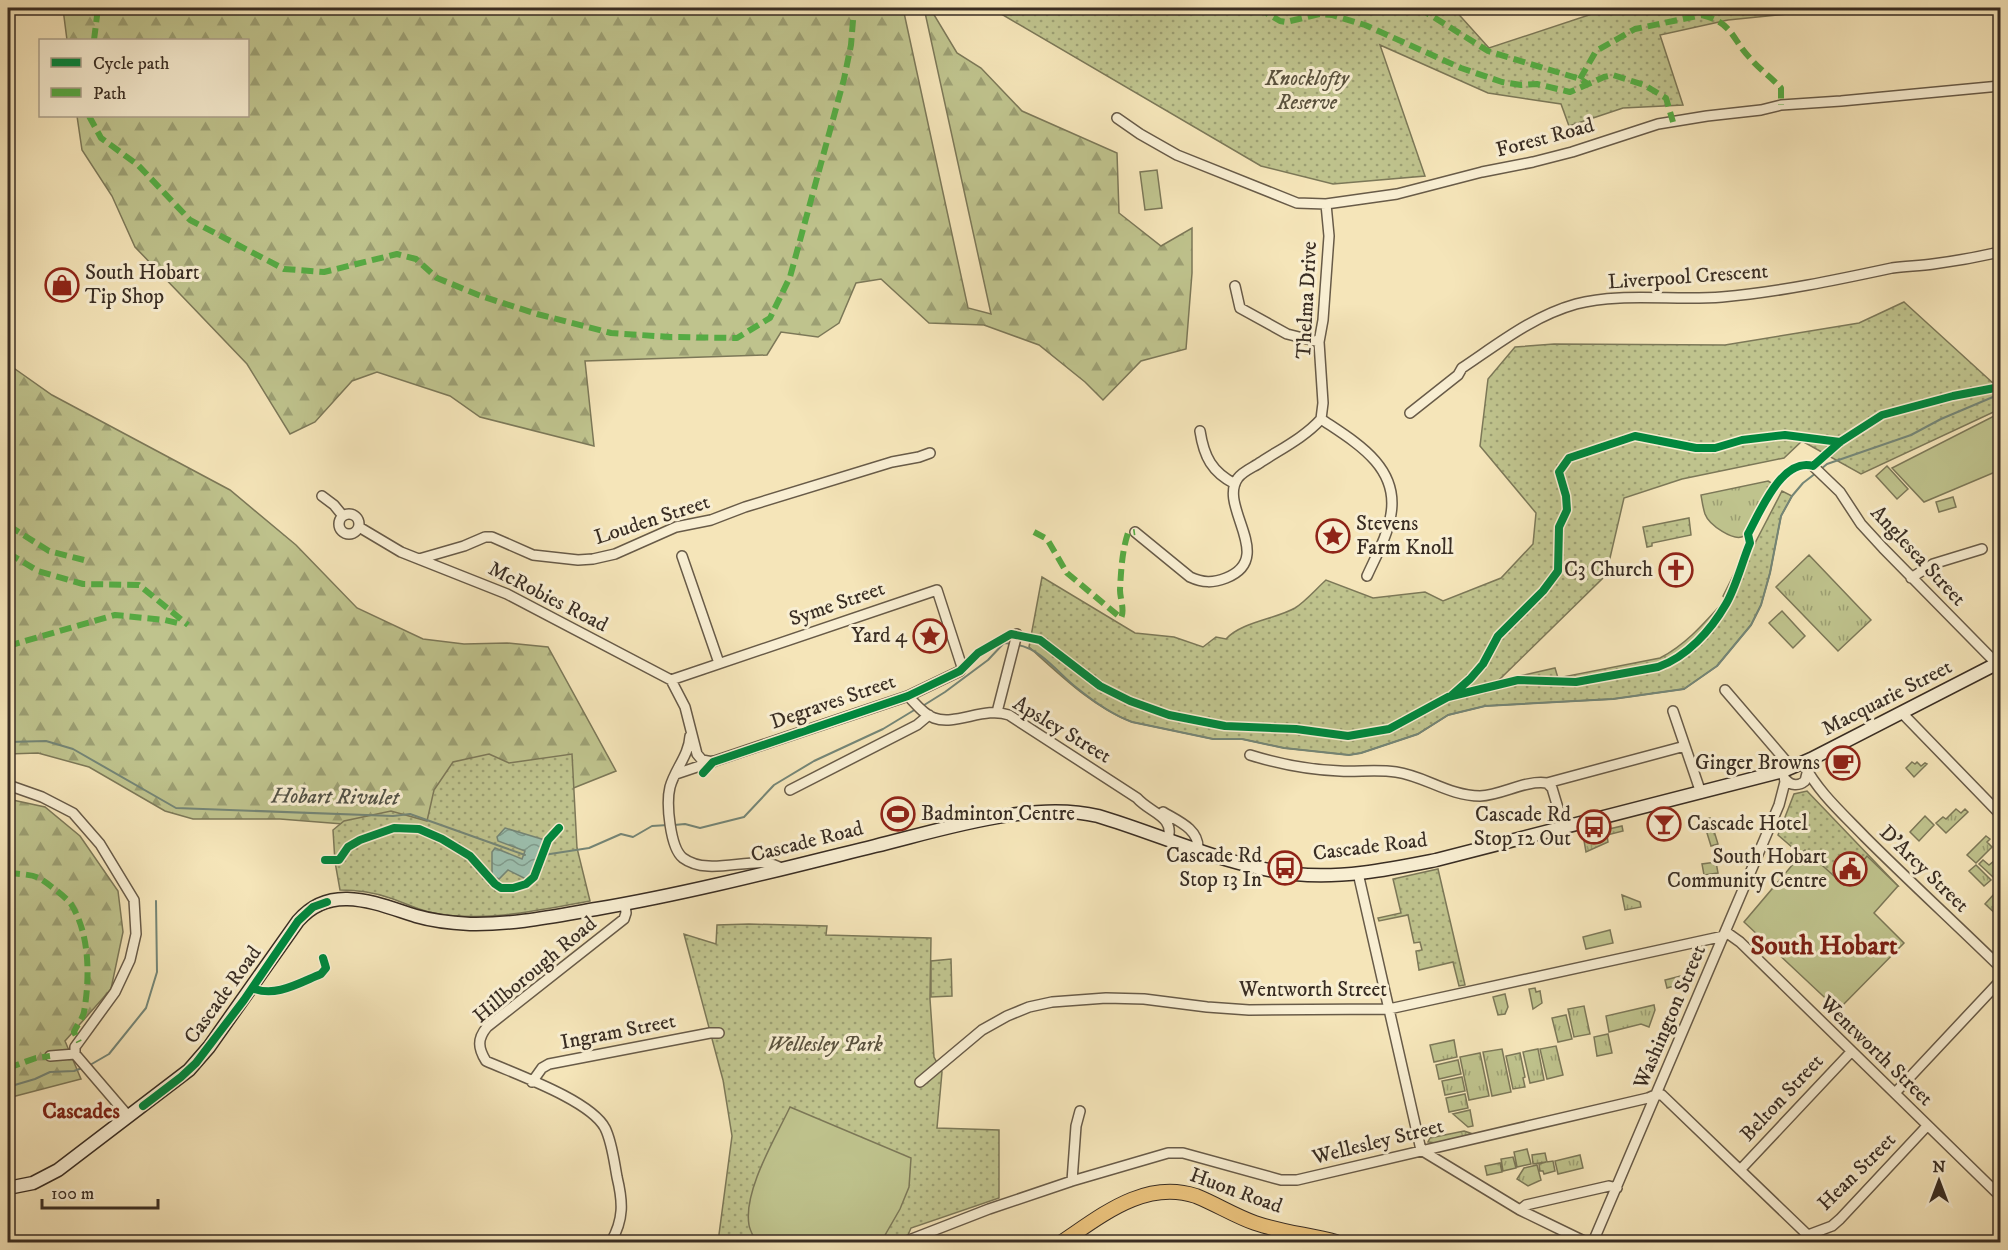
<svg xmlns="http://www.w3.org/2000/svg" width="2008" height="1250" viewBox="0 0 2008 1250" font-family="'IM FELL DW Pica',serif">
  <defs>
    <pattern id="grass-tufts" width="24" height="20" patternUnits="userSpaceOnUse" patternTransform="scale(1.5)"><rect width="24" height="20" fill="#bfc38d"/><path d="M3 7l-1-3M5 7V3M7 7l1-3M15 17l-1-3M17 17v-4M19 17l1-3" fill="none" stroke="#9c9f73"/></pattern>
    <pattern id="forest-firs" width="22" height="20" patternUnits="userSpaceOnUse" patternTransform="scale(1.5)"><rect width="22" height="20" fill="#bfc38d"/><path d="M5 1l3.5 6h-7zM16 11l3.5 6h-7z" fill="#9c9f73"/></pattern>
    <pattern id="park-dots" width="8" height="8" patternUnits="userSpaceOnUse" patternTransform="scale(1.5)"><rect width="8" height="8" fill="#bfc38d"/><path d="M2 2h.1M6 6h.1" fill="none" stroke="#9c9f73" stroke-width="1.8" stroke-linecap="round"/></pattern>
    <pattern id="water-waves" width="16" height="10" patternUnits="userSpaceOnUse" patternTransform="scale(1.5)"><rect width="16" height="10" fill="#9cbfae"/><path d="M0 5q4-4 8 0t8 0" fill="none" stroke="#809c8d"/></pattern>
  </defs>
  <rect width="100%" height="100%" fill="#f5e5b9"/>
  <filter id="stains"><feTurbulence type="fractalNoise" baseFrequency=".00333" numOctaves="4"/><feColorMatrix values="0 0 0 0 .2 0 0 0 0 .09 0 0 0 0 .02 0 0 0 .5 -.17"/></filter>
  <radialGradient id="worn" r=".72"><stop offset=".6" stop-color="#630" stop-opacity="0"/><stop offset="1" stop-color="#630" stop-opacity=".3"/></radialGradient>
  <!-- grass -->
  <path fill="url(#grass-tufts)" stroke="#7c7858" stroke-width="1.5" d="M1768 481 1773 484 1744 536C1734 542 1709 525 1705 514 1703 508 1702 501 1701 495Z
    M1809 555 1871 620 1838 651 1776 587Z
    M1912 762 1915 764 1917 762 1921 766 1925 763 1927 764 1914 777 1906 768Z
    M1956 809 1961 813 1965 809 1968 812 1946 833 1936 823 1943 817 1946 819Z
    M1925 816 1934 825 1919 841 1910 832Z
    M1710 818 1718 844 1711 846 1703 820Z
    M1622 826 1623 831 1607 835 1608 842 1586 852 1583 835Z
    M1986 836 1990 839 1987 842 1992 847 1976 863 1967 855Z
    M2000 856V869L1993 877 1979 864 1983 860 1989 865Z
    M1716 862 1718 873 1704 875 1702 864Z
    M1976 865 1991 880 1984 886 1969 871Z
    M1994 894 2000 900V913L1998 916 1985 904Z
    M1622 895 1640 902 1641 907 1625 910Z
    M1681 976 1684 983 1667 988 1665 980Z
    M1535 988 1536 992 1540 991 1542 1003 1533 1009 1529 989Z
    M1505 994 1508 1007 1505 1014 1498 1015 1493 997Z
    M1654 1005 1655 1010 1649 1027 1641 1024 1609 1032 1606 1016Z
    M1584 1006 1590 1034 1574 1037 1568 1009Z
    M1566 1015 1572 1039 1558 1042 1552 1018Z
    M1608 1034 1612 1053 1597 1056 1594 1037Z
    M1454 1040 1457 1057 1434 1062 1430 1045Z
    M1556 1046 1563 1075 1547 1079 1540 1049Z
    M1502 1049 1511 1092 1492 1096 1483 1052Z
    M1538 1049 1544 1080 1530 1083 1523 1052Z
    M1480 1053 1489 1096 1469 1100 1460 1057Z
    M1520 1053 1525 1077 1523 1078 1525 1087 1513 1089 1506 1056Z
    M1458 1060 1461 1074 1439 1079 1436 1065Z
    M1462 1077 1465 1091 1445 1095 1442 1081Z
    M1465 1094 1468 1108 1449 1112 1446 1098Z
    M1470 1110 1473 1126 1468 1127 1453 1114Z
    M1464 1131 1473 1134 1436 1143 1428 1142 1430 1138Z
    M1527 1149 1531 1164 1517 1167 1514 1152Z
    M1545 1153 1547 1162 1553 1161 1555 1171 1544 1174 1543 1171H1540L1539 1164 1546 1162 1533 1164 1532 1155Z
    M1580 1155 1583 1168 1558 1174 1555 1161Z
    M1513 1157 1516 1168 1503 1171 1501 1159Z
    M1500 1163 1502 1172 1487 1175 1485 1166Z
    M1537 1165 1541 1180 1528 1186 1517 1179 1524 1168Z"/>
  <!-- forest -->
  <path fill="url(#forest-firs)" stroke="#7c7858" stroke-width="1.5" d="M61 8H903L968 308 991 314 924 8H930L957 53 981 68 1022 111 1117 153 1119 213 1161 246 1192 228V273L1186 349 1141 361 1103 400 1085 382 1039 345 984 325 929 323 881 279 856 283 839 323 818 337 781 332 767 355 585 361 594 446 480 417 450 396 377 372 352 381 315 422 290 434 247 364 135 247 112 196 82 150 77 116H248V40H67L63 9Z
    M8 364 52 395 230 490 296 545 357 608 423 639 464 644 507 643 548 647 616 771 566 791 444 832 280 819H193L165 811 89 767 38 753 8 754Z
    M8 799 45 807 80 836 118 891 123 932 111 989 65 1041 81 1079 8 1098Z"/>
  <!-- park -->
  <path fill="url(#park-dots)" stroke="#7c7858" stroke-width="1.5" d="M991 8H1453L1489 48 1610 8H1820L1816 11 1728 20 1660 35 1683 105 1623 108 1569 126 1561 104 1488 93 1380 45 1425 176 1333 184 1261 166Z
    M1904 302 1994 384 2000 383V409L1861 474 1802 441 1784 458 1682 479 1624 498 1606 575 1498 681 1555 668 1558 678 1660 658C1687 644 1706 621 1726 599L1723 596 1749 544 1754 545 1782 491 1792 496 1781 516 1770 573 1761 605 1751 625 1717 666 1684 689 1613 699 1485 706 1448 715 1418 734 1361 753 1349 755 1284 748 1242 739H1213L1132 722C1094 708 1059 674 1029 647L1042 577 1135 633 1174 637 1203 647 1216 637 1226 639C1241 622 1276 619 1295 608 1306 601 1316 589 1326 580L1373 598 1425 592 1443 601 1501 578 1533 544 1536 513 1480 446 1488 379 1515 347 1554 344 1725 345 1859 323Z
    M1689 518 1691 535 1652 543V546L1647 547 1643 527Z
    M489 754 509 763 572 754 577 848 590 901C538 910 481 924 429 912 416 909 403 902 390 898 373 892 357 890 340 890L335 862 333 830 344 821 391 811 427 821 434 790 453 762Z
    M1807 791 1898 886 1844 885 1804 851 1801 855 1778 835 1794 794Z
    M1438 869 1465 985 1459 986 1453 962 1419 970 1416 951 1422 950 1420 942 1414 943 1408 915 1379 921 1378 918 1401 913 1393 879Z
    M749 924 827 926 826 935 931 938 930 999 934 1057 942 1072 937 1128 999 1130V1198L911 1228 905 1242H718L732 1136 723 1080 684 934 716 944 717 925Z
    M951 959 952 996 931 997V961Z"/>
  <!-- pitch -->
  <path fill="#bfc38d" stroke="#7c7858" stroke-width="1.5" d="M1157 170 1162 208 1145 210 1140 172Z
    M2000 413V470L1924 502 1892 468Z
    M1887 466 1908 489 1897 499 1876 476Z
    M1953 497 1956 507 1939 512 1936 502Z
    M1782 611 1805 636 1793 648 1769 623Z
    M1805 850 1844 885 1867 856 1898 886 1874 913 1904 943 1838 1010 1744 922Z
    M1610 930 1613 943 1586 949 1583 937Z
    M790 1107 911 1158 909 1187 900 1209 881 1242H756C754 1237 750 1231 749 1225 743 1191 776 1137 790 1107Z"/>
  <!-- water -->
  <path fill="url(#water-waves)" stroke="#748576" stroke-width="1.5" d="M505 828 545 840 532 876 528 880 508 870 499 879 492 876V852L495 848 522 859 525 851 498 841 497 837Z"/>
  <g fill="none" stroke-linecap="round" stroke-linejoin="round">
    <!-- stream -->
    <path stroke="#748576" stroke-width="2" d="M1821 469 1827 464 1911 435 1941 419 2000 394
      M1018 645C1041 649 1059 674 1077 688 1093 701 1113 715 1132 722L1213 739H1242L1284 748 1349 755 1361 753 1418 734 1448 715 1485 706 1613 699 1684 689 1717 666 1751 625 1761 605 1770 573 1781 516 1792 496 1803 483 1816 473
      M921 707 945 692 988 660 1004 643 1013 644
      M8 742 46 741 73 749 176 808 393 816 410 814 525 855
      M674 825 685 824 700 828 744 817 774 785 814 761 883 729 916 709
      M537 856 589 848 621 834 633 837 652 826 668 825
      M90 1065 109 1054 146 1008 157 972 156 901
      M8 1087 35 1079 50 1072 74 1071 82 1068"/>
    <!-- street casing -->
    <g stroke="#685b48" stroke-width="12">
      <path id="street" d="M1117 118 1140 134 1177 155 1297 203 1326 204 1397 194 1482 172 1533 162 1572 152 1658 124 1707 116 1761 110 1781 105 1841 101 2000 86
        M1326 204 1329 236 1323 320 1319 342 1323 403 1321 419C1355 442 1399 466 1391 514 1388 535 1376 556 1367 576
        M1235 286 1240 308 1287 334 1319 342
        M1410 413 1458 375 1462 368C1498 344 1533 316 1576 304 1620 292 1676 301 1722 297 1779 292 1836 280 1892 268 1906 266 1920 266 1933 264 1956 261 1978 257 2000 252
        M1200 431C1204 457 1212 472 1235 484
        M1813 466 1840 492 1861 524 1883 548 2000 667
        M322 496 334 505 343 516
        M339 524a10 10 0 1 1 20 0a10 10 0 1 1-20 0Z
        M359 527 401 552 507 594 671 680 685 707 697 754 702 760 713 762
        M1135 532 1190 577C1203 583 1213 583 1226 578 1277 558 1217 506 1238 478 1243 471 1254 467 1261 462 1281 449 1305 437 1321 419
        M682 556 719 663
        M419 559 464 546 485 537H492L533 555 578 560 593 559 615 554 676 527 711 520 745 507 892 462 919 457 930 453
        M1911 578 1933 564 1982 549
        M671 680 937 590 962 667 960 671 908 696 676 774
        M1725 690 1792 768
        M908 696C916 704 923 714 934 718 956 726 985 706 1009 715L1137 798C1150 813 1175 816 1168 839
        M1673 711 1701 793
        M997 712 1017 634
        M1902 713 2000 814
        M690 736C689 755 675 769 670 787 666 803 670 848 683 858 711 879 760 851 782 869
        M1250 755C1279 764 1309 770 1340 771 1358 772 1377 769 1396 772 1425 776 1449 796 1480 796 1503 795 1524 780 1547 783L1685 746
        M1803 763C1818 792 1842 813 1865 837 1909 881 1955 923 2000 967
        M1785 779C1791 786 1799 786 1805 781L1807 773
        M1547 783 1552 788 1564 828
        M8 785 42 797 73 813 100 844 134 900 136 934 130 960 115 992 75 1047V1054L129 1117
        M790 790 917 725 929 715
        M1163 812C1178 821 1199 829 1198 849
        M1358 873 1421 1150 1520 1210 1586 1242
        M1726 932 1740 942 2000 1196
        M50 1056 75 1054
        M532 1082 542 1068 549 1064 710 1033H719
        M920 1082 982 1030 1007 1016 1029 1007 1052 1002 1106 998 1144 999 1207 1007 1249 1010 1389 1009 1724 936
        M1895 1093 2000 981
        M1740 1170 1851 1052
        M1072 1181 1076 1126 1080 1111
        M1520 1210 1526 1205 1609 1186 1617 1188
        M1808 1235 1832 1226 1840 1219 1927 1126
        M611 1242C624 1219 623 1202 617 1177 614 1161 612 1142 605 1128 590 1100 515 1074 486 1061 478 1048 477 1039 487 1027L624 919 626 913 625 904
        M904 1242 989 1209 1072 1181 1168 1153H1183L1281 1180H1297L1648 1098 1657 1094 1662 1095 1815 1242
        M1593 1242 1779 805 1785 782 1783 771"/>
    </g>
    <!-- secondary casing -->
    <g stroke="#392d23" stroke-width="15">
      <path id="secondary" d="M8 1188 33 1183 58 1170 189 1070 209 1047 298 921C331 882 377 904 416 916 433 921 452 923 470 924 512 925 555 916 596 909 690 893 782 869 875 846 941 830 1031 800 1098 816 1162 835 1228 867 1295 874 1342 879 1390 869 1436 860L1783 771 1811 759 2000 662"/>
    </g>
    <!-- primary casing -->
    <g stroke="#392d23" stroke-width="16">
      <path id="primary" d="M1062 1242C1101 1216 1145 1179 1196 1196 1216 1204 1235 1216 1255 1223 1281 1232 1310 1235 1336 1242"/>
    </g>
    <!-- street -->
    <use href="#street" stroke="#f8eed2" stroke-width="9"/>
    <!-- secondary -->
    <use href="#secondary" stroke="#f8eed2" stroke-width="12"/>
    <!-- primary -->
    <use href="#primary" stroke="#eac27c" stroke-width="14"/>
    <!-- quiet -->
    <path stroke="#55ab43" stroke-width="6" stroke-dasharray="12 6" stroke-linecap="butt" d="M1258 8 1280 21 1286 22 1320 14 1332 15 1365 25 1461 68 1502 82 1521 85 1537 84 1570 92 1604 77 1613 75 1644 85 1666 98 1673 122
      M1419 8 1488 51 1580 79 1588 84
      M1702 15C1733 23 1731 38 1750 58 1759 69 1771 77 1781 88V105
      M94 40 98 8
      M1580 79 1596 51 1635 29 1702 15 1718 8
      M89 116 101 138 138 165 190 220 284 269 324 272 397 254 416 259 437 278 481 296 537 314 611 333 670 337 737 338 770 318 790 277 844 79 851 45 854 8
      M8 531 14 529 49 551 84 560
      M1034 532 1047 539 1067 573 1121 618C1125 610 1120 599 1120 590 1121 571 1122 551 1128 533L1135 532
      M8 553 38 571 83 584 139 585 188 625
      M8 646 115 615 165 620 182 624
      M8 873C17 874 31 874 39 878 46 882 67 898 71 904 90 934 90 978 84 1012 83 1018 77 1025 74 1032L79 1042
      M8 1068 36 1058 50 1056"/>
    <!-- cycleway casing -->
    <g stroke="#f8eed2" stroke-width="11">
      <path id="cycleway" d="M1452 695 1470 679 1483 664 1498 636 1543 591 1558 571 1559 527 1567 510 1566 496 1559 472 1569 458 1635 436 1696 448H1715L1742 440 1785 435 1840 442
        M703 773 713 762 908 696 960 671 978 653 1011 634 1040 640 1100 686 1130 701 1169 715 1225 726 1296 729 1348 736 1389 729 1448 697 1518 680 1576 682 1658 667C1687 657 1711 630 1726 604 1736 587 1742 562 1750 543L1748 534C1760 512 1782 457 1813 466L1840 442 1882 415 1953 396 2000 387
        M325 860H339L348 847 360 840 394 828 419 829 442 839 470 856 495 884 501 888H513L526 884 534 877 548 840 559 828
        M252 988C275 998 299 983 321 974L326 968 323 958
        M143 1106 181 1077 196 1063 244 1000 298 921 313 907 327 902"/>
    </g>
    <!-- cycleway -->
    <use href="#cycleway" stroke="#00873e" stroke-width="8"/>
  </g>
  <!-- icons -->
  <defs>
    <g id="shop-ring" transform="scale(1.725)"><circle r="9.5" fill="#f8eed2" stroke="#8f2418" stroke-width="1.5"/><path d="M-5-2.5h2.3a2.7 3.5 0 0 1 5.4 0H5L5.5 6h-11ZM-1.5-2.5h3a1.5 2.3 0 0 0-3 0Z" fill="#8f2418"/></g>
    <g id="sight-ring" transform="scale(1.725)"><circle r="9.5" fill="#f8eed2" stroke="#8f2418" stroke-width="1.5"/><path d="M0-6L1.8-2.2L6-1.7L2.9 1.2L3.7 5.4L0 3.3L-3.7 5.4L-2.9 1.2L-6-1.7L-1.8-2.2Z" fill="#8f2418"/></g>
    <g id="church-ring" transform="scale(1.725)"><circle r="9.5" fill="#f8eed2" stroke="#8f2418" stroke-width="1.5"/><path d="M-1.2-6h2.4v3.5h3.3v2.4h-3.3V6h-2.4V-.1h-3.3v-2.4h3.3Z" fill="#8f2418"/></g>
    <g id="cafe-ring" transform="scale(1.725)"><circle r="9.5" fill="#f8eed2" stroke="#8f2418" stroke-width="1.5"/><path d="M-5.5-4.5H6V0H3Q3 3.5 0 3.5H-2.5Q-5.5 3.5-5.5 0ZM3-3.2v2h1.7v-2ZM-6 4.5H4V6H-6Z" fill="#8f2418"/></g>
    <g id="stadium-ring" transform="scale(1.725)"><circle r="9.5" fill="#f8eed2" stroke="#8f2418" stroke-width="1.5"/><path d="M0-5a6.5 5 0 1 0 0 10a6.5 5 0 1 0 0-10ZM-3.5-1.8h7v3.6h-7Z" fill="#8f2418"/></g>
    <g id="bar-ring" transform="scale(1.725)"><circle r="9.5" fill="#f8eed2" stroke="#8f2418" stroke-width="1.5"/><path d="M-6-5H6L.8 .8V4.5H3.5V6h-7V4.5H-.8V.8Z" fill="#8f2418"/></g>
    <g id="bus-ring" transform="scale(1.725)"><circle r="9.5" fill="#f8eed2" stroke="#8f2418" stroke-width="1.5"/><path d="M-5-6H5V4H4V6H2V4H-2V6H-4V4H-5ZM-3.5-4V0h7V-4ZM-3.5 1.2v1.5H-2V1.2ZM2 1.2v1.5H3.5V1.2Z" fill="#8f2418"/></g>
    <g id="civic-ring" transform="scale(1.725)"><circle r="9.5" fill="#f8eed2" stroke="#8f2418" stroke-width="1.5"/><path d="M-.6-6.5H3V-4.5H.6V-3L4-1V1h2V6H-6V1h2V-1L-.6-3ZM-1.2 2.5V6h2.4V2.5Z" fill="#8f2418"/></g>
  </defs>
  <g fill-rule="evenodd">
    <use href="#shop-ring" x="62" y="285"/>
    <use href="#sight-ring" x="1333" y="536"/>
    <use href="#church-ring" x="1676" y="570"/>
    <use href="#sight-ring" x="930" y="636"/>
    <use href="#cafe-ring" x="1843" y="763"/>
    <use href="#stadium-ring" x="898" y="814"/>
    <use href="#bar-ring" x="1664" y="824"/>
    <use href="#bus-ring" x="1594" y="827"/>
    <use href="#bus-ring" x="1285" y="868"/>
    <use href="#civic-ring" x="1850" y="869"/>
  </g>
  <g text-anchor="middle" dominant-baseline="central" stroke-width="6" stroke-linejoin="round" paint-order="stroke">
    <!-- park labels -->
    <g font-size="21" font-style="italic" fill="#5a523e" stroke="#f8eed2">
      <text x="1307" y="79">Knocklofty<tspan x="1307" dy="24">Reserve</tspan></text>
      <text x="825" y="1045">Wellesley Park</text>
    </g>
    <!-- street labels -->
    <g font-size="21" fill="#392d23" stroke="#f8eed2">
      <text transform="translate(1545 138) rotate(-15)">Forest Road</text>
      <text transform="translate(1688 277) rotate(-4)">Liverpool Crescent</text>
      <text transform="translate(1307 300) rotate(-87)">Thelma Drive</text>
      <text transform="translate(652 520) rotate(-18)">Louden Street</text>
      <text transform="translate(1918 556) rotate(47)">Anglesea Street</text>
      <text transform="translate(548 597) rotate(27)">McRobies Road</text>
      <text transform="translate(837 604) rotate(-19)">Syme Street</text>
      <text transform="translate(1887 698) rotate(-27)">Macquarie Street</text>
      <text transform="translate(833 702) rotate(-19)">Degraves Street</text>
      <text transform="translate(1062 730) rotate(31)">Apsley Street</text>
      <text transform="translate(807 842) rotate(-14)">Cascade Road</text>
      <text transform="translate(1370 847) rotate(-7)">Cascade Road</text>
      <text transform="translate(1924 869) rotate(44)">D'Arcy Street</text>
      <text transform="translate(535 970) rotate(-40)">Hillborough Road</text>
      <text x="1313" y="990">Wentworth Street</text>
      <text transform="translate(223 995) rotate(-54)">Cascade Road</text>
      <text transform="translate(1670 1017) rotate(-67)">Washington Street</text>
      <text transform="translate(618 1032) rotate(-11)">Ingram Street</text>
      <text transform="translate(1876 1051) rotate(44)">Wentworth Street</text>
      <text transform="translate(1782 1098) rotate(-47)">Belton Street</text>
      <text transform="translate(1378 1142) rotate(-14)">Wellesley Street</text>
      <text transform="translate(1857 1172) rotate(-45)">Hean Street</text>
      <text transform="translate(1236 1191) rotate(20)">Huon Road</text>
    </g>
    <!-- poi labels -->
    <g font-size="21" fill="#392d23" stroke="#f8eed2" text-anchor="end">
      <text x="85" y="273" text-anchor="start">South Hobart<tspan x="85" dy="24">Tip Shop</tspan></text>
      <text x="1356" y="524" text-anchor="start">Stevens<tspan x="1356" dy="24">Farm Knoll</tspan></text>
      <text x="1653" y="570">C3 Church</text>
      <text x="907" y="636">Yard 4</text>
      <text x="1820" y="763">Ginger Browns</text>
      <text x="921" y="814" text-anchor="start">Badminton Centre</text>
      <text x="1571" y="815">Cascade Rd<tspan x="1571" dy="24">Stop 12 Out</tspan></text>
      <text x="1687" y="824" text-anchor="start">Cascade Hotel</text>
      <text x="1262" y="856">Cascade Rd<tspan x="1262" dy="24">Stop 13 In</tspan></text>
      <text x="1827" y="857">South Hobart<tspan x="1827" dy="24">Community Centre</tspan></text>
    </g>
    <!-- water labels -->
    <g font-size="22" font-style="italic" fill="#525246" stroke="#f8eed2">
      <text transform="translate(335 797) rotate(1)">Hobart Rivulet</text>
    </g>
    <!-- neighbourhood labels -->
    <g font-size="22" font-weight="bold" fill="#7a1f14" stroke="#f8eed2">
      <text x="81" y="1111">Cascades</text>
    </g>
    <!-- district labels -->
    <g font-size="27" font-weight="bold" fill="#7a1f14" stroke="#f8eed2">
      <text x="1824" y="946">South Hobart</text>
    </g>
  </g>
  <!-- margin -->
  <rect width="2008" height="1250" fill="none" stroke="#f5e5b9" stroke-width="30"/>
  <rect x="9" y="9" width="1990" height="1232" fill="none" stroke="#392d23" stroke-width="3"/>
  <rect x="15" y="15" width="1978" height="1220" fill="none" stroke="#392d23" stroke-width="1.5"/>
  <!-- legend -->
  <rect x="39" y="39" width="210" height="78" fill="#f8eed2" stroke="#aca18c" stroke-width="1.5"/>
  <rect x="51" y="58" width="30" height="9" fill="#00873e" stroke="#aca18c" stroke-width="1.5"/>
  <text x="93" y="69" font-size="18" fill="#392d23">Cycle path</text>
  <rect x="51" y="88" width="30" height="9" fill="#55ab43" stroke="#aca18c" stroke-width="1.5"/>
  <text x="93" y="99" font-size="18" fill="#392d23">Path</text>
  <!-- north arrow -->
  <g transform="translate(1939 1181)" stroke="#f8eed2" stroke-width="4.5" paint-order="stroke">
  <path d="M0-4.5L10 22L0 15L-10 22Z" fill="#392d23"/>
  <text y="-9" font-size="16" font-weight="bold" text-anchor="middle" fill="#392d23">N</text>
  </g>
  <!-- scale -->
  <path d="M42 1199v9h116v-9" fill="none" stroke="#392d23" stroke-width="3"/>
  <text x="51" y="1199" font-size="18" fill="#392d23" stroke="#f8eed2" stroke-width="4.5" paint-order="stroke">100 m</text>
  <rect width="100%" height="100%" filter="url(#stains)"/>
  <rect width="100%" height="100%" fill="url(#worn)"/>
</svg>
